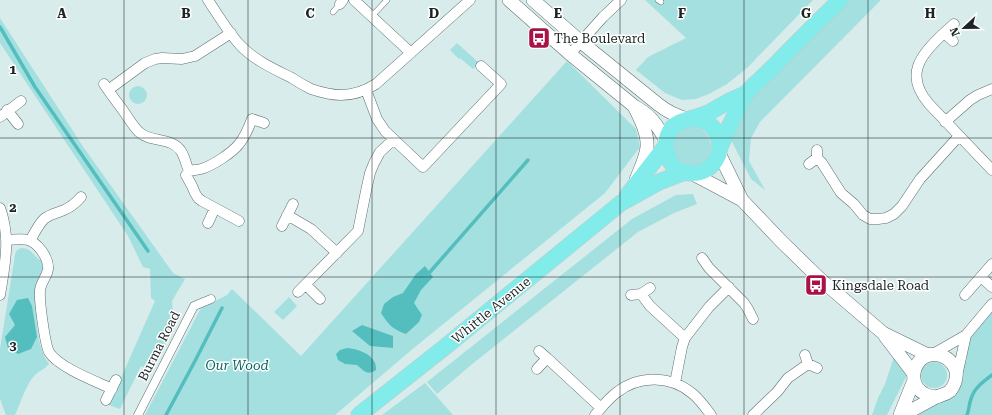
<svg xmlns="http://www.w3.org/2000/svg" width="992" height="415" viewBox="0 0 992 415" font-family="'Roboto Serif',serif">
  <rect width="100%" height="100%" fill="#d8eceb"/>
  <!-- green -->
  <path fill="#a4e0df" d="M645 0H813L747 68 727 84 709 94 696 99 682 100 665 93 636 70 648 57 686 38Z
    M846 0H881L760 122 751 138 749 161 765 190 751 179 730 138 736 119 764 82Z
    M0 18 84 148 173 273 185 279 172 301 174 327 153 371 141 366 120 409 109 405 155 301 151 298 150 269 143 267 128 236 0 43Z
    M457 43 479 63 473 69 460 58 459 59 450 50Z
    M567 61 636 129 640 147 605 193 415 347 335 415H145L201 308 227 295 232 289 301 356Z
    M129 95a9 9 0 1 1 18 0a9 9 0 1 1-18 0Z
    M673 146a19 19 0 1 1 38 0a19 19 0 1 1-38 0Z
    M693 194 697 204 674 213 638 232 471 365 437 394 427 382 632 219 676 195Z
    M21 248C33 248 33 257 42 261 45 270 39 275 37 283 35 288 35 294 35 299 37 321 36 346 49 364 45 369 37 372 34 376 25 386 21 403 15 415H6L0 399V349L15 255 16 251Z
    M289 297 297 306 283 320 274 312Z
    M992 306V415H917L933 405 961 374 967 359 966 335Z
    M894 357 907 375 887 415H872L878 398 885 384Z
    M921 375a13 13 0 1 1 26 0a13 13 0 1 1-26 0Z
    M425 383 453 415H382Z"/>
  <!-- water -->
  <path fill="#54bebe" d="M425 266 433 277 421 290 414 303 422 315 419 322 406 334C392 329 389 325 381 313L384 304 393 297 403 293 416 274Z
    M28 298 32 306 37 337 31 349 18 354 8 348 5 337 15 325 9 314 17 300Z
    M362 325 393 336V348L370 346 352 331Z
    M347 348C357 349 371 353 375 363 376 366 376 368 376 370 367 376 364 371 357 365L345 364 338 360 336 354 340 350Z"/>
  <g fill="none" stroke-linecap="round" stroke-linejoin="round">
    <!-- stream -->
    <path stroke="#54bebe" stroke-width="3.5" d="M0 27 35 87 148 251
      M430 272 528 160
      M166 415 195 361 222 308
      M967 415C969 410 969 404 971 399 974 388 983 382 992 375"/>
    <!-- service casing -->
    <g stroke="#5d6e6e" stroke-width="6">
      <path id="service" d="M658 0 661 2
        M333 12 340 4
        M372 16 387 0"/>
    </g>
    <!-- pedestrian casing -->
    <g stroke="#5d6e6e" stroke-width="9">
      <path id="pedestrian" d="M138 415 194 306 211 299"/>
    </g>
    <!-- minor casing -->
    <g stroke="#5d6e6e" stroke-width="11">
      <path id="minor" d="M208 0C218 15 228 32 240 45 254 60 274 69 292 78 298 82 305 86 311 89 320 92 331 95 341 95 354 95 365 91 376 84L470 0
        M354 0 411 53
        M340 4 343 0
        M944 33 954 24
        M953 41 944 33C920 55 904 75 929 104L992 170
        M570 54 603 17 621 0
        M104 84C110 93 116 101 122 109 128 117 132 125 139 132 151 143 172 137 181 151 185 157 186 165 189 171L186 175 192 186 195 193 198 198 202 201 239 221
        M108 90 145 63 155 59 162 58 182 59 195 56 231 33
        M366 90 377 119 385 131 423 167 501 84 481 66
        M7 110 18 124
        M0 117 21 101
        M945 122 970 100 978 95 992 89
        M817 158 822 163 841 193 854 204 863 215 870 219H878L886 218 894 214 902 206 920 179 959 136
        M809 164 817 158V150
        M189 171C193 170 197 170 201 169 212 166 232 153 239 144 245 137 249 127 252 119L264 123
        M0 208C11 238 5 264 0 295
        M287 215 311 229 337 253
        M208 223 215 208
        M282 226 293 204
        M7 240C14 240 21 238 28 240 38 243 49 258 48 269 47 277 40 283 40 291 39 301 45 344 49 352 58 367 95 381 112 389
        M30 241C34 234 38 225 44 219 50 214 57 213 64 210 71 207 76 203 81 197
        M702 258 709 268 744 303 748 309 753 319
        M981 277 992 287
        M306 285 320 299
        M298 292 358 231 366 191 370 173 374 163 380 152 393 140
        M641 294 650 306 685 338
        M631 295 641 294 650 288
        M965 295 992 264
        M933 354 966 335 992 304
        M805 355 808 364 817 368
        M547 358 601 408
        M537 369 547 358 539 351
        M957 376 966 335
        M675 383 682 347 685 338 709 307 729 287
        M106 400 116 380
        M595 415C602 407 608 399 616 393 639 375 671 375 693 394 700 400 705 407 711 415
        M753 415 777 392 788 378 808 364"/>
    </g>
    <!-- tertiary casing -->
    <g stroke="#5d6e6e" stroke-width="14">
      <path id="tertiary" d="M509 0 570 54 634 106C652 116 655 123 666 140
        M533 0 581 42 659 105C668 112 677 116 687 119
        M634 106C640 118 648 133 647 147 646 158 640 169 636 180
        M719 153 742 200
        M691 173 712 184 742 200 781 241 820 279 883 333 928 355
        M885 336 914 374
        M900 415 914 380
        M903 415C914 409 925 403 936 397 941 395 945 395 950 391 955 385 958 376 955 368 952 362 948 358 942 356 914 345 898 394 937 397"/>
    </g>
    <!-- primary casing -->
    <g stroke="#c9caca" stroke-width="17">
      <path id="primary" d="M692 119C695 119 698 119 701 120 731 130 723 174 691 173 668 173 659 145 672 128 678 121 685 121 693 118 698 117 703 115 708 113 714 110 720 106 726 103 732 99 739 97 745 94 748 92 751 88 754 85 762 78 770 70 778 62 798 41 819 21 840 0
        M720 147 727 131 746 93
        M627 196 665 147
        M359 415 445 347 621 203 659 182 685 172"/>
    </g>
    <!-- service -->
    <use href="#service" stroke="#fff" stroke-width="5"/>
    <!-- pedestrian -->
    <use href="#pedestrian" stroke="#fff" stroke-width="8"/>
    <!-- minor -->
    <use href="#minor" stroke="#fff" stroke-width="10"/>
    <!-- tertiary -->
    <use href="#tertiary" stroke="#fff" stroke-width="13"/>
    <!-- primary -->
    <use href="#primary" stroke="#82eceb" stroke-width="16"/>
  </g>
  <!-- grid -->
  <path fill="none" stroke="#1c2424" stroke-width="1" stroke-opacity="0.55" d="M124 0V415M248 0V415M372 0V415M496 0V415M620 0V415M744 0V415M868 0V415M0 138H992M0 277H992"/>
  <!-- icons -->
  <defs>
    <g id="bus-square" transform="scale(1.15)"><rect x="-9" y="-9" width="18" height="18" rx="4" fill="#a81347" stroke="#fff"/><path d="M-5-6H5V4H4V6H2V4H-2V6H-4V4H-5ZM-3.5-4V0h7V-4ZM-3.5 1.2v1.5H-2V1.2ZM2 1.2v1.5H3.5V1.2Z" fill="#fff"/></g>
  </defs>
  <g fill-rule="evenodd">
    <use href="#bus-square" x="539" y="38"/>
    <use href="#bus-square" x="816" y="285"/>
  </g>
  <g text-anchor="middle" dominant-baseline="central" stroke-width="3" stroke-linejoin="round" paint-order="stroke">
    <!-- poi labels -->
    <g font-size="13" fill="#1c2424" stroke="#fff" text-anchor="start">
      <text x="554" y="38">The Boulevard</text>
      <text x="832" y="285">Kingsdale Road</text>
    </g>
    <!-- street labels -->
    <g font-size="13" fill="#1c2424" stroke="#fff">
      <text transform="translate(491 310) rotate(-39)">Whittle Avenue</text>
      <text transform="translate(159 346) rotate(-63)">Burma Road</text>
    </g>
    <!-- park labels -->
    <g font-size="13" font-style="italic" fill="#086565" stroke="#fff">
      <text x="237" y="365">Our Wood</text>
    </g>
  </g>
  <g font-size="13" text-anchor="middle" font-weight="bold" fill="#1c2424" stroke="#fff" stroke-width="3" stroke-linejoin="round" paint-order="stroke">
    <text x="62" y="18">A</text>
    <text x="186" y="18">B</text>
    <text x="310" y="18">C</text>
    <text x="434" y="18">D</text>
    <text x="558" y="18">E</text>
    <text x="682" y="18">F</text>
    <text x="806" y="18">G</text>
    <text x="930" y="18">H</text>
    <text x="13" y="74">1</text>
    <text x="13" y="212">2</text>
    <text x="13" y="350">3</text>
  </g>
  <!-- north arrow -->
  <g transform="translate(964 28) rotate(248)" stroke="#ffffff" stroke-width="3" paint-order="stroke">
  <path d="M0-3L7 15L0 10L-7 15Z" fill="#1c2424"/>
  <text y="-6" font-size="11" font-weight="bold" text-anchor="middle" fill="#1c2424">N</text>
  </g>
</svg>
